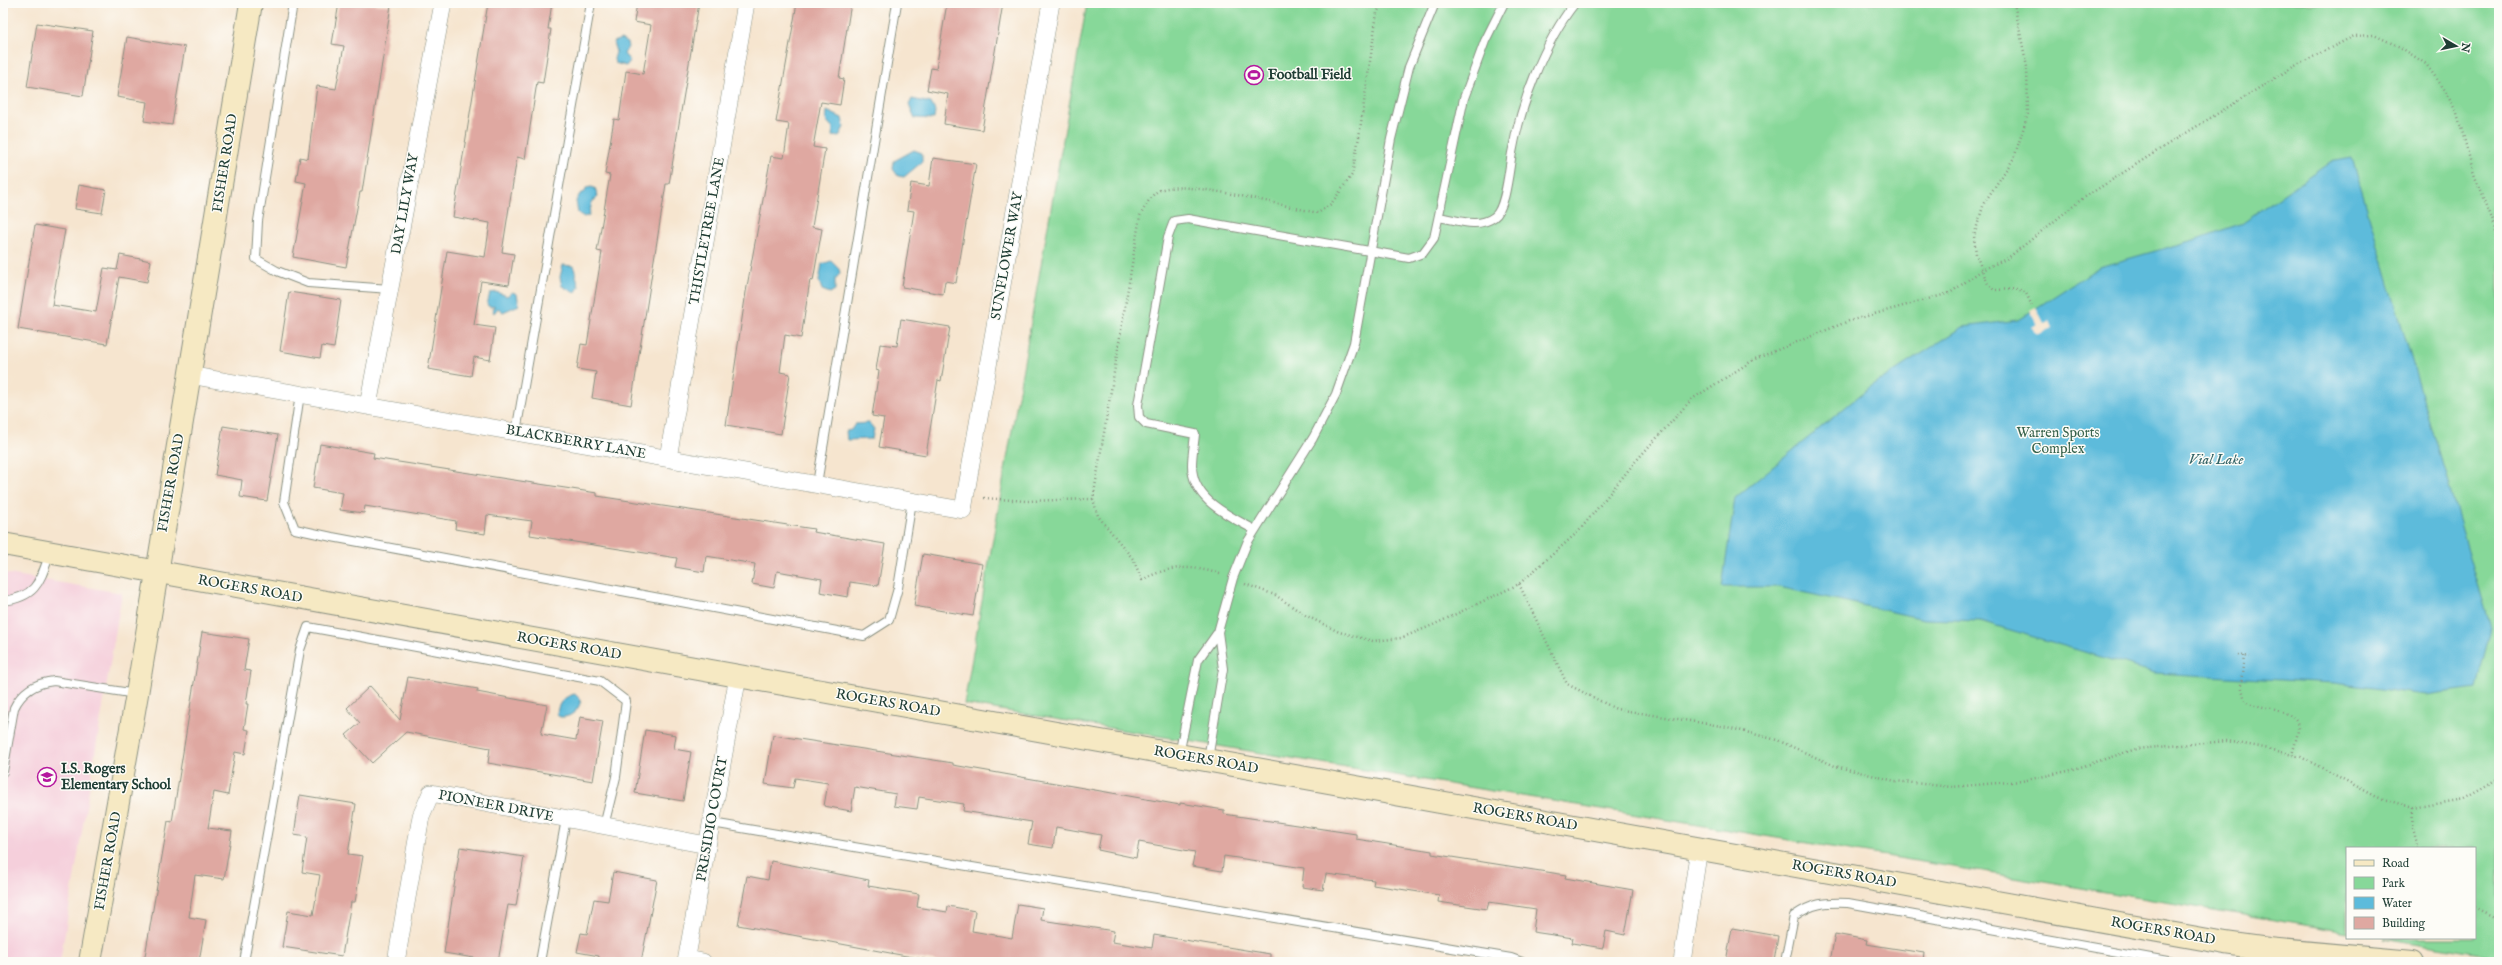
<svg xmlns="http://www.w3.org/2000/svg" width="2502" height="965" viewBox="0 0 2502 965" font-family="'IM FELL English',serif">
  <rect width="100%" height="100%" fill="#fdfcf7"/>
  <filter id="ink" filterUnits="userSpaceOnUse"><feTurbulence type="fractalNoise" baseFrequency=".025" numOctaves="2"/><feDisplacementMap in="SourceGraphic" scale="8" xChannelSelector="R" yChannelSelector="G"/><feConvolveMatrix kernelMatrix="1 2 1 2 8 2 1 2 1" color-interpolation-filters="sRGB"/></filter>
  <filter id="wash" filterUnits="userSpaceOnUse"><feTurbulence type="fractalNoise" baseFrequency=".012" numOctaves="4" result="noise"/><feDisplacementMap in="SourceGraphic" scale="16" xChannelSelector="R" yChannelSelector="G"/><feGaussianBlur stdDeviation="0.9" result="paint"/><feColorMatrix in="noise" values="0 0 0 0 0 0 0 0 0 0 0 0 0 0 0 0 0 1.4 0 .05"/><feComposite in="paint" operator="in"/></filter>
  <g filter="url(#wash)">
    <rect width="100%" height="100%" fill="#f6e5cf"/>
    <!-- built -->
    <path fill="#f5cfdb" d="M3 573 122 593 60 962H3Z"/>
    <!-- green -->
    <path fill="#87d899" stroke="#538a66" d="M1087 3H2499V957L2383 938H2475V848H2347V932L964 704Z"/>
    <!-- water -->
    <path fill="#5dbbdb" stroke="#3e7c88" d="M621 39 627 43 628 47 624 54 630 61 626 66 615 63 614 59 616 52 613 42Z
      M912 99 931 103 935 111 934 119 915 118 909 105Z
      M827 111 842 118 844 127 839 137 832 136 833 128 826 120Z
      M914 150 922 153V162L904 177 898 176 893 169 894 161Z
      M2352 158 2491 628 2476 688 2425 695 2335 683 2155 673 1980 621 1924 619 1779 587H1722L1735 498 1870 387 1963 327 2018 320 2099 267 2191 241 2240 224 2330 162Z
      M591 187 595 188 598 197 592 202 589 215 584 217 578 213 576 201 580 194 585 192 586 188Z
      M831 261 839 269 840 273 835 280V290L830 293 822 290 819 281 822 264Z
      M563 265 573 266 574 268 579 287 575 293 562 286 560 277Z
      M497 292 507 296 512 292 517 294 519 305 503 312 498 308 494 313 492 309 495 306 490 307 487 305 490 293Z
      M869 423 874 429 872 439 847 440 846 431 851 430 855 424Z
      M575 694 581 700C579 710 571 718 560 717L557 715C557 704 564 696 575 694Z"/>
    <!-- pier -->
    <path fill="#f6e5cf" d="M2036 307 2044 323 2049 321 2052 328 2036 335 2032 327 2037 324 2030 310Z"/>
    <g id="blocks">
      <!-- building -->
      <path fill="#dfa8a1" d="M339 3 391 5 362 192H360L346 267 293 257 306 183 296 181 300 157 308 159 317 86 336 89 344 46 332 44Z
        M488 3H552L548 29H551L543 83 537 82 525 159 517 157 502 252 514 254 509 285 481 281 474 325 495 328 490 360 474 357 471 376 428 369 447 251 485 257 490 223 453 217Z
        M637 3H699L669 184H666L631 405 592 398 596 372 577 369 581 344 587 345 602 252 597 251 610 175 605 174 614 119 619 120 626 71 643 74 651 25 634 22Z
        M797 3H851L839 78 844 79 840 105 821 102 813 147 825 149 812 227 822 229 813 281 810 280 801 338 785 335 780 372 790 374 781 434 726 425 746 292 771 156 784 158 789 124 776 122Z
        M947 3H1003L982 130 944 124 948 94 927 90 931 68 936 69Z
        M37 23 93 31 83 96 27 87Z
        M127 37 185 47 172 125 144 121 147 102 117 97Z
        M933 158 976 164 956 283 945 281 943 294 902 287 914 211 907 210 911 183 929 186Z
        M79 185 106 190 102 213 75 209Z
        M35 225 65 230 52 305 96 312 104 268 117 270 120 255 151 261 147 282 119 277 107 344 18 329Z
        M289 292 341 300 334 348 322 346 320 358 280 351Z
        M901 319 950 327 941 381 938 380 926 455 879 447 884 418 872 416 879 371 876 370 880 344 897 346Z
        M223 426 278 435 267 501 240 497 242 480 215 475Z
        M320 444 374 453 373 458 597 493V496L814 529 813 532 885 544 878 586 850 582 848 597 820 592 822 579 777 571 774 588 752 584 755 564 706 556 704 572 675 567 677 558 530 535 532 521 487 515 485 534 455 529 456 521 365 506 364 513 340 510 343 493 313 488Z
        M923 554 982 564 973 616 914 606Z
        M202 632 249 639 244 670 251 671 246 704H248L244 729 249 730 245 754 235 752 228 795 214 792 208 828 232 831 224 879 195 875 189 917 206 920 199 962H144L168 821 172 822Z
        M408 677 478 689 477 692 547 705 541 734 576 740 580 717 603 721 593 781 488 763 490 748 406 732 372 763 346 735 360 723 347 708 370 686 400 720Z
        M645 730 676 735 674 749 691 752 683 801 635 793Z
        M773 735 953 763V765L1180 805V803L1224 810V814L1356 834V839L1432 851V854L1566 875 1565 878 1633 890 1625 935 1606 931 1603 948 1572 943 1573 938 1533 932 1536 909 1489 902 1487 909 1438 902 1439 895 1373 885 1374 880 1326 874 1323 890 1302 887 1304 868 1224 856 1222 871 1192 866 1195 852 1139 842 1136 858 1098 850 1101 835 1056 827 1053 848 1028 844 1032 822 963 811 964 804 919 797 917 809 894 806 896 794 855 787 851 811 824 806 828 783 795 778 793 788 765 784Z
        M300 795 356 804 348 854 363 856 355 902H351L342 956 282 947 288 911 313 915 320 875 302 872 307 837 294 835Z
        M460 847 524 857 516 906 508 905 498 962 444 953Z
        M771 861 869 880 868 886 919 894 917 907 947 912 948 906 975 911 972 931 1012 938 1018 904 1043 908 1041 920 1114 931 1112 942 1152 948 1154 935 1270 954V962H939L738 925 747 876 768 880Z
        M613 872 657 880 641 962H598L599 956 577 952 581 933 587 934 594 899 608 901Z
        M1732 928 1778 936 1774 962H1726Z
        M1835 934 1867 940 1866 944 1924 953 1923 962H1830Z"/>
    </g>
  </g>
  <g filter="url(#ink)">
    <use href="#blocks" fill-opacity="0" stroke="#8a9182" stroke-width="1"/>
    <g fill="none" stroke-linecap="round" stroke-linejoin="round">
      <!-- lane casing -->
      <g stroke="#8a9182" stroke-width="10">
        <path id="lane" d="M293 3 258 221 256 259 277 271 308 283 390 289
          M1439 217C1457 220 1478 229 1494 217 1506 209 1509 168 1512 153 1521 104 1544 42 1575 3
          M300 394 284 502 295 529 332 537 864 636 889 620 898 588 912 501
          M516 432 591 3
          M817 484 897 3
          M1253 529C1228 515 1192 500 1192 465 1192 455 1194 445 1195 434L1146 424 1139 417 1138 405 1168 237 1174 221 1188 219 1409 258 1423 253 1434 238 1464 98 1485 41 1504 3
          M3 601C37 597 40 581 50 553
          M1179 755 1198 660 1218 632 1233 578 1247 543 1313 438 1336 394 1354 343 1391 139 1409 67 1435 3
          M1208 759 1223 669 1218 632
          M3 772 14 708C22 691 35 683 54 681L136 694
          M712 823 1511 958 1522 962
          M244 962 300 650 308 627 600 681 626 701 616 777 604 826
          M540 962 566 819
          M1785 962 1794 916C1813 903 1825 902 1848 903L2173 962"/>
      </g>
      <!-- street casing -->
      <g stroke="#8a9182" stroke-width="18">
        <path id="street" d="M189 375 963 510 1051 3
          M368 406 443 3
          M668 458 746 3
          M687 959 703 962
          M396 962 421 816 431 793 707 845
          M686 962 738 676
          M1682 962 1699 848"/>
      </g>
      <!-- secondary casing -->
      <g stroke="#8a9182" stroke-width="24">
        <path id="secondary" d="M3 544 2225 943 2268 949 2412 962
          M90 962 137 694 251 3"/>
      </g>
      <!-- path -->
      <path stroke="#8a9182" stroke-width="2.5" stroke-dasharray="1 3" stroke-linecap="butt" d="M2014 3 2027 67 2028 114 2014 158 1984 203 1974 236 1976 254 1982 270 1988 284 1994 290 2018 289 2026 293 2033 308
        M984 498 1026 501 1093 499
        M1220 574C1191 565 1170 565 1142 580L1133 559 1098 516 1093 499 1140 216C1145 207 1151 194 1160 190 1185 179 1288 207 1318 213L1331 204 1352 175 1359 137 1377 13 1382 3
        M1245 584 1275 595 1305 615 1339 632 1373 641 1401 638 1433 625 1519 584 1579 531 1635 462 1692 399 1755 359 1849 321 1950 293 1982 270 2008 258 2082 199 2165 146 2293 67 2354 36 2374 35 2400 47 2426 64 2444 89 2457 113 2474 174 2499 240
        M1519 584 1567 684 1616 709 1727 727 1777 740 1835 766 1895 781 1951 787 2022 781 2068 771 2136 749 2227 741 2260 747 2301 757 2377 797 2413 808 2464 799 2499 779
        M2238 655 2250 657
        M2244 656 2241 684 2245 701C2260 710 2300 708 2298 730 2297 738 2294 747 2292 755
        M2413 808 2412 828 2417 848
        M2475 907 2499 919"/>
      <!-- lane -->
      <use href="#lane" stroke="#fff" stroke-width="8"/>
      <!-- street -->
      <use href="#street" stroke="#fff" stroke-width="17"/>
      <!-- secondary -->
      <use href="#secondary" stroke="#f6e9c3" stroke-width="22"/>
    </g>
  </g>
  <!-- icons -->
  <defs>
    <g id="stadium-ring" transform="scale(1)"><circle r="9.5" fill="#fdfcf7" stroke="#b5179e" stroke-width="1.5"/><path d="M0-5a6.5 5 0 1 0 0 10a6.5 5 0 1 0 0-10ZM-3.5-1.8h7v3.6h-7Z" fill="#b5179e"/></g>
    <g id="school-ring" transform="scale(1)"><circle r="9.5" fill="#fdfcf7" stroke="#b5179e" stroke-width="1.5"/><path d="M0-5L7-2L0 1L-7-2ZM-4 1L0 2.5L4 1V4Q0 6-4 4Z" fill="#b5179e"/></g>
  </defs>
  <g fill-rule="evenodd">
    <use href="#stadium-ring" x="1254" y="75"/>
    <use href="#school-ring" x="47" y="777"/>
  </g>
  <g text-anchor="middle" dominant-baseline="central" stroke-width="3" stroke-linejoin="round" paint-order="stroke">
    <!-- poi labels -->
    <g font-size="14" font-weight="bold" fill="#1f3d34" stroke="#fdfcf7" text-anchor="start">
      <text x="1268" y="75">Football Field</text>
      <text x="61" y="769">I.S. Rogers<tspan x="61" dy="16">Elementary School</tspan></text>
    </g>
    <!-- street labels -->
    <g font-size="14" fill="#1f3d34" stroke="#fdfcf7">
      <text transform="translate(225 163) rotate(-81)">FISHER ROAD</text>
      <text transform="translate(405 204) rotate(-80)">DAY LILY WAY</text>
      <text transform="translate(707 231) rotate(-80)">THISTLETREE LANE</text>
      <text transform="translate(1007 256) rotate(-80)">SUNFLOWER WAY</text>
      <text transform="translate(576 442) rotate(10)">BLACKBERRY LANE</text>
      <text transform="translate(171 483) rotate(-80)">FISHER ROAD</text>
      <text transform="translate(250 589) rotate(10)">ROGERS ROAD</text>
      <text transform="translate(569 646) rotate(10)">ROGERS ROAD</text>
      <text transform="translate(888 703) rotate(10)">ROGERS ROAD</text>
      <text transform="translate(1206 760) rotate(10)">ROGERS ROAD</text>
      <text transform="translate(496 806) rotate(11)">PIONEER DRIVE</text>
      <text transform="translate(1525 817) rotate(10)">ROGERS ROAD</text>
      <text transform="translate(712 819) rotate(-80)">PRESIDIO COURT</text>
      <text transform="translate(108 861) rotate(-80)">FISHER ROAD</text>
      <text transform="translate(1844 874) rotate(10)">ROGERS ROAD</text>
      <text transform="translate(2163 931) rotate(10)">ROGERS ROAD</text>
    </g>
    <!-- park labels -->
    <g font-size="14" fill="#39644d" stroke="#fdfcf7">
      <text x="2058" y="433">Warren Sports<tspan x="2058" dy="16">Complex</tspan></text>
    </g>
    <!-- water labels -->
    <g font-size="15" font-style="italic" fill="#326366" stroke="#fdfcf7">
      <text x="2216" y="459">Vial Lake</text>
    </g>
  </g>
  <!-- margin -->
  <rect width="2502" height="965" fill="none" stroke="#fdfcf7" stroke-width="16"/>
  <!-- legend -->
  <rect x="2346" y="847" width="130" height="92" fill="#fdfcf7" stroke="#a4b0a9"/>
  <rect x="2354" y="860" width="20" height="6" fill="#f6e9c3" stroke="#a4b0a9"/>
  <text x="2382" y="867" font-size="12" fill="#1f3d34">Road</text>
  <rect x="2354" y="877" width="20" height="12" fill="#87d899" stroke="#a4b0a9"/>
  <text x="2382" y="887" font-size="12" fill="#1f3d34">Park</text>
  <rect x="2354" y="897" width="20" height="12" fill="#5dbbdb" stroke="#a4b0a9"/>
  <text x="2382" y="907" font-size="12" fill="#1f3d34">Water</text>
  <rect x="2354" y="917" width="20" height="12" fill="#dfa8a1" stroke="#a4b0a9"/>
  <text x="2382" y="927" font-size="12" fill="#1f3d34">Building</text>
  <!-- north arrow -->
  <g transform="translate(2456 46) rotate(99)" stroke="#fdfcf7" stroke-width="3" paint-order="stroke">
  <path d="M0-3L7 15L0 10L-7 15Z" fill="#1f3d34"/>
  <text y="-6" font-size="11" font-weight="bold" text-anchor="middle" fill="#1f3d34">N</text>
  </g>
</svg>
